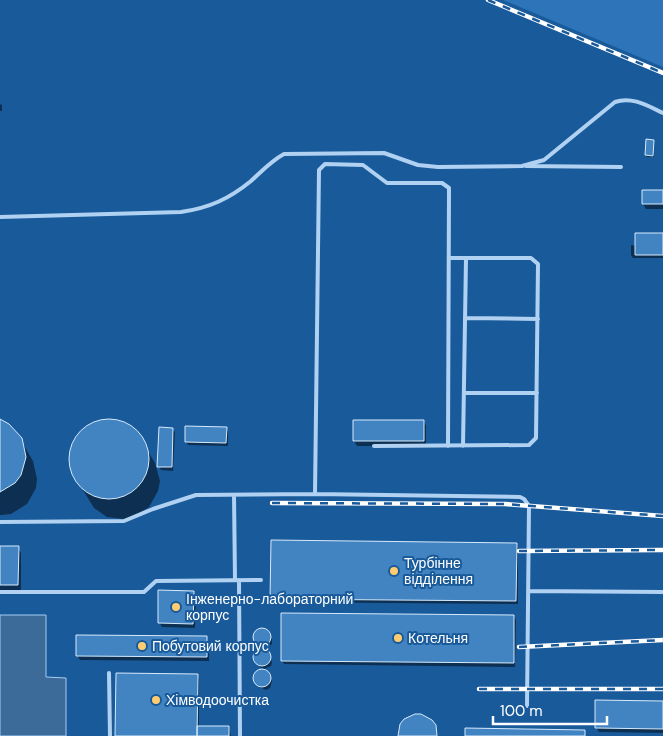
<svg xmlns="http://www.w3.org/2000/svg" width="663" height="736" viewBox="0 0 663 736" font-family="'DM Sans',sans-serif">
  <rect width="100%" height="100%" fill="#195a9b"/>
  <!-- green -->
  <path fill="#2d74b8" d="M503 0H663V67Z"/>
  <!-- water -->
  <path fill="#3d6b99" stroke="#a3cdf4" d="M0 615H46V677L66 678V736H0Z"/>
  <!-- shadow -->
  <path fill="#0007" d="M0 104 2 105V111H0Z
    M654 141V157H647L646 155Z
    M663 191V209H646L643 204Z
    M663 234V258H633L631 255V245L636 246Z
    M0 421 20 439 33 461 37 479 36 488 27 504 11 514 2 515H0Z
    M112 421 130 427 137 433 155 463 160 481 158 491 149 507 133 517 124 519 107 517 94 508 72 472 70 464 72 447 80 433 94 424Z
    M424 421 426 426V446H357L354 441Z
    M226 428 228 432V446L188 445 186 442Z
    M172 429 175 432 173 471 161 470 159 467Z
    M516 544 518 548V604L274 602 271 598Z
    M0 547 18 548 21 553V590H0Z
    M193 592 196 597 195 628 162 627 159 622Z
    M514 616 516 620 515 667 284 664 282 661Z
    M259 630H264L272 639V644L267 649H262L256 641 255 636Z
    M206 638 209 643V661L80 660 77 655Z
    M262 650 268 653 272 662 271 666 264 669 260 667 255 659 256 654Z
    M262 671 267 672 272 681 270 688 266 690 259 687 255 679 258 672Z
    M197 676 199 679V727H229L231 736H116Z
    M663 703V733L599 732 596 727Z"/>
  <!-- building -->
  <path fill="#4283c1" stroke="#d7eafc" d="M646 139 654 140 653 156 645 155Z
    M642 190H663V204H642Z
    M635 233H663V255H635Z
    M0 419 9 424 22 438 26 457 21 475 15 483 0 492Z
    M69 459a40 40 0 1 1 80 0a40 40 0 1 1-80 0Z
    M353 420H424V441H353Z
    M185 426 227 427 226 443 185 442Z
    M159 427 173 428 172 467H157Z
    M271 540 517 543 516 601 270 599Z
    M0 546H19L18 585H0Z
    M158 590 194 591 193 624 158 623Z
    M281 613 514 615V663L281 661Z
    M253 637a9 9 0 1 1 18 0a9 9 0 1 1-18 0Z
    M76 635 207 636V657L76 656Z
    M253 657a9 9 0 1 1 18 0a9 9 0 1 1-18 0Z
    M253 678a9 9 0 1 1 18 0a9 9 0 1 1-18 0Z
    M116 673 198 674 197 736H115Z
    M595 700 663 701V729L595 728Z
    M415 714H421L432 720 436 725 437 736H398L400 724 404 719Z
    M197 726H229V736H197Z
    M465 728 585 730V736H465Z"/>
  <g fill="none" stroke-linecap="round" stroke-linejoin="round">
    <!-- lane -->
    <path stroke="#b0d1f1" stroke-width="4" d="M526 166 621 167
      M0 217 181 212C209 208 229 199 251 181 262 171 271 161 284 154L384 153 418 165 438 167 522 166 544 160 615 102C632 96 648 106 663 113
      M465 318 538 319
      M464 393H537
      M374 446 529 445 536 438 538 264 531 258H449
      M463 446 466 258
      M315 494 319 170 325 164 363 165 387 183H442L449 188 448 446
      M234 495 235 580
      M0 522 124 521 153 509 196 495 315 494 520 497 524 499 529 506 527 706
      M239 580 240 736
      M528 591 663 592
      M0 592H144L156 581 261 580
      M109 673 110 736"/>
    <!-- rail casing -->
    <g stroke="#fff" stroke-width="4.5">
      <path id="rail" d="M488 0 663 73
        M272 503 505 504 663 516
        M519 551 663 550
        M519 647 663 640
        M479 689H663"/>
    </g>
    <!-- rail -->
    <use href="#rail" stroke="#195a9b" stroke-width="2.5" stroke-dasharray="8" stroke-linecap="butt"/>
  </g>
  <!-- markers -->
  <g fill="#ffcd70" stroke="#195a9b" stroke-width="2">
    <circle cx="394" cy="571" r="5"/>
    <circle cx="176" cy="607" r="5"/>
    <circle cx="398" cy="638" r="5"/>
    <circle cx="142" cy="646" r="5"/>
    <circle cx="156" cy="700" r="5"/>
  </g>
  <g text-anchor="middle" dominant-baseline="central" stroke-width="4" stroke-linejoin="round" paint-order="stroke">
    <!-- poi labels -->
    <g font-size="14" fill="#fff" stroke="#195a9b" text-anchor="start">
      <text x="404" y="563">Турбінне<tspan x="404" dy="16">відділення</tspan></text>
      <text x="186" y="599">Інженерно-лабораторний<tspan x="186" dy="16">корпус</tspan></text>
      <text x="408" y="638">Котельня</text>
      <text x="152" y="646">Побутовий корпус</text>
      <text x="166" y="700">Хімводоочистка</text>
    </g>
  </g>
  <!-- scale -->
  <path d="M493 716v8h114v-8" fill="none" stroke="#ffffff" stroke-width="2.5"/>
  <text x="500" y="716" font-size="15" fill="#ffffff" stroke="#195a9b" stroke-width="4" paint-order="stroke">100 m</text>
</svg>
